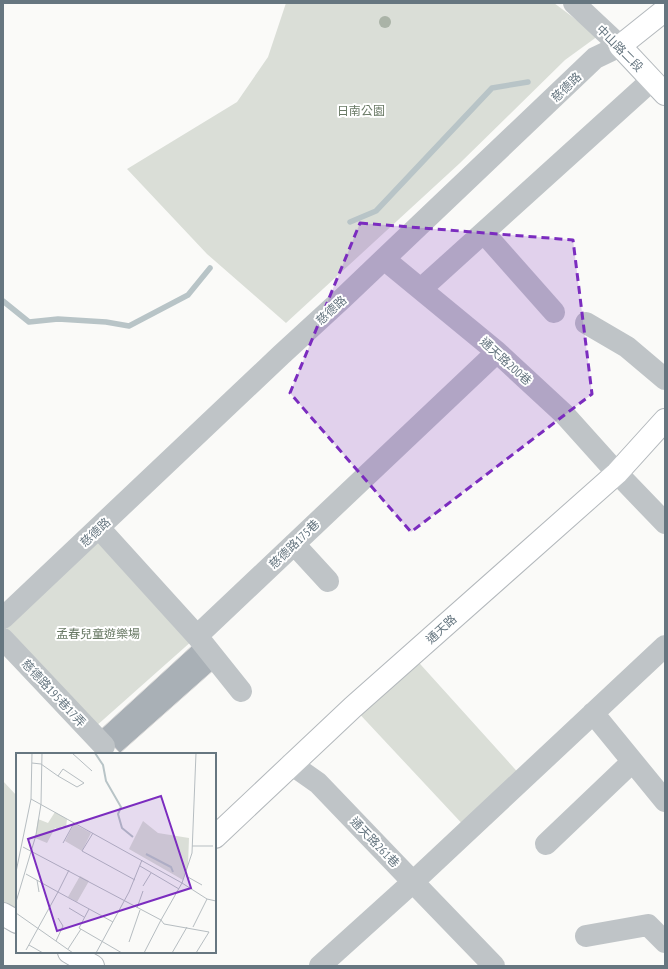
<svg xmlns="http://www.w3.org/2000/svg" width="668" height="969" viewBox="0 0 668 969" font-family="'PT Sans Narrow','Noto Sans TC',sans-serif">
  <rect width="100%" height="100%" fill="#fafaf8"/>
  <!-- green -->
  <path fill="#daded7" d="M286 3H554L598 36 565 60 460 163 286 323 207 254 127 169 237 102 268 57Z
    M100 538 193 640 95 727 5 630Z
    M412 655 523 778 468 830 353 707Z
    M3 781 17 796V912L3 914Z"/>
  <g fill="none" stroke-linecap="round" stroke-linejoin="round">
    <!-- stream -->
    <path stroke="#b8c4c7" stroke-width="5.5" d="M350 222 376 211 492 88 528 82
      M3 301 29 322 58 319 106 322 129 326 188 295 210 268"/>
  </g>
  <!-- building -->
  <path fill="#a9b0b6" stroke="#dcdbda" d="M194 644 216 668 120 753 99 731Z"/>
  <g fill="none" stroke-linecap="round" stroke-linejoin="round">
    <!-- major casing -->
    <g stroke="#b3b8bc" stroke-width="24">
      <path id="major" d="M665 10 620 46 665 94
        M215 837 353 707 617 473 665 420
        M3 914 17 922
        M69 952 93 966"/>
    </g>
    <!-- minor -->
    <path stroke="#bfc4c7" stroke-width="22" d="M484 233 554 312
      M384 259 497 352 564 414 617 473 665 523
      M421 289 652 80
      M586 323 627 347 665 379
      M99 528 197 636 497 352
      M294 544 328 581
      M3 618 281 355 343 298 595 58 620 46 574 3
      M197 636 241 691
      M3 639 104 746
      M593 713 665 801
      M291 764 318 783 413 882 320 966
      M546 844 632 762
      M586 936 648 925 665 942
      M494 966 413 882 665 646"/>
    <!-- major -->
    <use href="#major" stroke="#fff" stroke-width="22"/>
  </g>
  <!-- trees -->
  <circle fill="#aab3a7" cx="385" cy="22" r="6"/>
  <!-- marked area -->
  <path fill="#7b2cbf" fill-opacity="0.2" stroke="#7b2cbf" stroke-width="3" stroke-dasharray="8 5" stroke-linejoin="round" d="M360 223 573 240 592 394 411 532 290 393Z"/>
  <g text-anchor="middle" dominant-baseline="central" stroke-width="4" stroke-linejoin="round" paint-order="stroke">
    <!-- street labels -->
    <g font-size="12" fill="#667680" stroke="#fff">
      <text transform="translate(620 48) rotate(45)">中山路二段</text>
      <text transform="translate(566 87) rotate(-44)">慈德路</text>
      <text transform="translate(331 310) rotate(-42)">慈德路</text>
      <text transform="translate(506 361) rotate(42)">通天路200巷</text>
      <text transform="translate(95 532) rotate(-43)">慈德路</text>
      <text transform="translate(294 544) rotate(-44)">慈德路175巷</text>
      <text transform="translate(441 629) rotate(-42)">通天路</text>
      <text transform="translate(54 693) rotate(47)">慈德路195巷17弄</text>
      <text transform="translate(375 842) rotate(46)">通天路261巷</text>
    </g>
    <!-- park labels -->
    <g font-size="12" fill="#697965" stroke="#fff">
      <text x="361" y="110">日南公園</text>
      <text x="98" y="633">孟春兒童遊樂場</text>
    </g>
  </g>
  <!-- overview -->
  <g transform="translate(16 753)">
    <rect width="200" height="200" fill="#fafaf8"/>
    <path d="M39 59 51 66 50 75 46 73 43 77 39 75 31 90 19 85 22 66 32 70ZM127 68 142 80 173 85 172 112 167 127 113 96ZM58 71 75 80 66 98 49 88ZM64 123 73 128 61 149 52 144Z" fill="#daded7"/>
    <path fill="none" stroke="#b8c4c7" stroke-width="2" d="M79 0 87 12 90 28 105 54 102 61 106 75 117 84M130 101 155 114 157 119"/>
    <path fill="none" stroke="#b6bdc1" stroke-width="1" d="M56 0 76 18M16 10 25 11 42 23 61 34 68 30 47 16 42 23M15 46 166 130 176 100 180 0M77 80 66 98 119 127M47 90 58 70M176 93H197M7 94 145 167 166 130 191 146 200 148M124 113 163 136M0 119 15 46 16 0M10 121 42 139 53 117M170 123 186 132M21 127 23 139M127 133 135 120M0 149 20 82 25 51 26 0M53 155 68 164M121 155 127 138M73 156 63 175 106 200M0 160 57 200M177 174 191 146M40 188 47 173 42 165M113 189 124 157M13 192 27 200M52 196 65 176M10 197 42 139 97 169M80 200 113 139 126 107M128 200 145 167 148 171 193 179 180 200M156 200 171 174"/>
    <path fill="#7b2cbf" fill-opacity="0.15" stroke="#7b2cbf" stroke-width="2" d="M145 43 175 135 41 178 12 86Z"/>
    <rect width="200" height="200" fill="none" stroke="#667680" stroke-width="2"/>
  </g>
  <!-- border -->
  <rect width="668" height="969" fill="none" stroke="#667680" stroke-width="8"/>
</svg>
